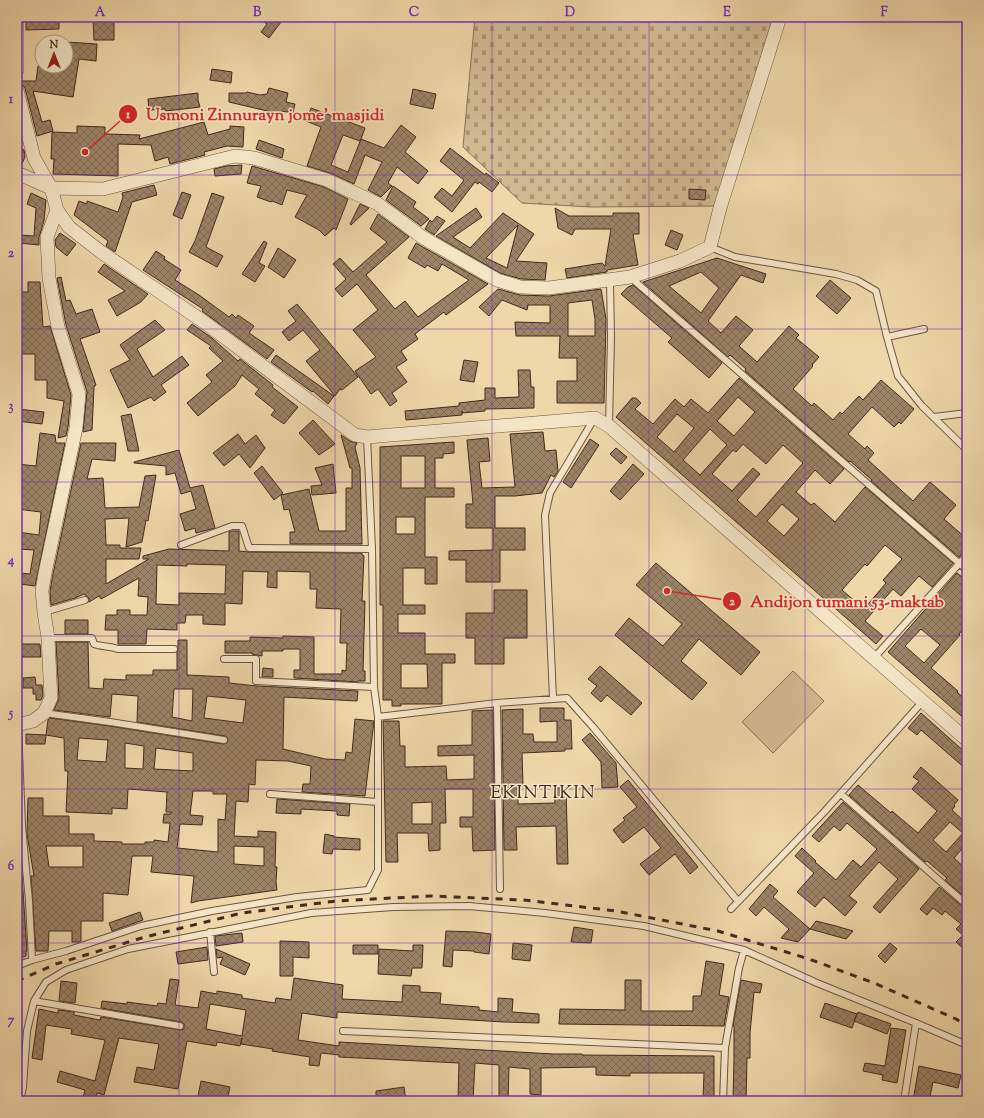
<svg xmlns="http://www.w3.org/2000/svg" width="984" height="1118" viewBox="0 0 984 1118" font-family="'Sorts Mill Goudy',serif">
  <defs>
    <pattern id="cemetery-stones" width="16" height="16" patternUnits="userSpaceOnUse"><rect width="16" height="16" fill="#d1ba92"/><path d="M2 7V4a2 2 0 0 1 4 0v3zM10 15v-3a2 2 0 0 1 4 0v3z" fill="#ab9777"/></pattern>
    <pattern id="building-cross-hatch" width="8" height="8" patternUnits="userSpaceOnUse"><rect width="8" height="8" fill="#9b8467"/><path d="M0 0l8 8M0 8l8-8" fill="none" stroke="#806c54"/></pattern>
  </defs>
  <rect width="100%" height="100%" fill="#eed7a9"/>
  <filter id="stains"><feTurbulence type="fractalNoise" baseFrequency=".005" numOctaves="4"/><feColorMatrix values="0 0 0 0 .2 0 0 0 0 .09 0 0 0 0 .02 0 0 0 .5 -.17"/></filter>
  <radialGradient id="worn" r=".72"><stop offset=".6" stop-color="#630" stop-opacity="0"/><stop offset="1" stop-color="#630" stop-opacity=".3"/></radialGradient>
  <!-- green -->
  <path fill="#d1ba92" stroke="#8a7259" d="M793 671 824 701 773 753 742 722Z"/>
  <!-- cemetery -->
  <path fill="url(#cemetery-stones)" stroke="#8a7259" d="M475 17H773L742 121 715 206 591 207 522 203 463 147Z"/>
  <!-- building -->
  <path fill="url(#building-cross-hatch)" stroke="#422a20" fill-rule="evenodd" d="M26 17H59V29L26 30Z
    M93 17H114V40H94Z
    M256 17H275L281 22 269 38 261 32 267 24Z
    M66 42 97 44 96 61 79 59 73 97 33 91 42 122 50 120 53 131 37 136 25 88 21 83V81H36L38 66H66Z
    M212 69 232 72 231 83 210 80Z
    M269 88 288 93 286 102 295 104 293 113 281 111 280 114 229 102V93H246L247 92 260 95 267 94Z
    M413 89 436 94 433 109 410 104Z
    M198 93V100L200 107 166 111 165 109 149 110 148 99Z
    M311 108 365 128 361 139 384 148 401 125 416 137 405 152 428 171 418 184 397 167 388 183 392 186 381 197 368 190 382 162 365 155 354 184 330 173 307 166 321 127 306 121ZM343 135 360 141 361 139 348 172 331 165Z
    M204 122 208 135 230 129V126L244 127 243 147 227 146 204 152 205 155 170 164 168 157 155 161 151 145 118 144V176L53 174 54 159H51L52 132 77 133V126L105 127V134L140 135 139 139Z
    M259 140 284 149 282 158 256 149Z
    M17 147 24 150 25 157 21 166 17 165Z
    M450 148 485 175 486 173 499 183 492 192 479 182 478 184 475 182 452 212 434 197 442 188 452 196 464 180 440 161Z
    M242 165 241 174 215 176 214 169 226 166Z
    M252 166 324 187 348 199 336 230 334 228 325 236 319 230 295 217 307 195 287 190 282 205 272 201 271 202 257 197 261 186 247 183Z
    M154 185 157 195 132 202 115 252 106 246 108 241 74 215 79 201 87 204V201L118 212 123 197 122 193Z
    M393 186 416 202 413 207 429 219 421 226 386 200Z
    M689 189 706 190 705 200 689 199Z
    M182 192 191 195 182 219 173 215Z
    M31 193 46 200 44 221 39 237V245L19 243V235L34 236 36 208 27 204Z
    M212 193 224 197 206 247 223 256 217 267 189 252 195 241Z
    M360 204 369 208 351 225 350 224Z
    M476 208 482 217 453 237 470 248 503 213 534 234 516 261 547 263 545 280 521 279 500 273 436 236ZM518 225 507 268 486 258Z
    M555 208 569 216H613V213H639V234H633L638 265 607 270V272L567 278 565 269 602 263 605 266 611 229H575L572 235 558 228Z
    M378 214 409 237 366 275 395 309 405 301 418 317 469 280 442 264 438 271 427 265 425 268 408 258 416 243 488 284 446 315 444 312 415 334 418 339 401 351 407 360 396 367 407 382 392 393 397 401 390 406 378 389 371 394 355 371 376 357 353 330 378 310 357 284 342 297 335 289 346 279 333 264 340 258 353 272 387 242 370 229Z
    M437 216 445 221 434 235 425 229 430 220 432 222Z
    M671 230 683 235 677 250 665 245Z
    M60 233 76 244 67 256 56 247 55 240Z
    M264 241 267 243 259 263 265 266 255 282 242 274Z
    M278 248 296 260 284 278 268 267Z
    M156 251 165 257 164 259 181 270 175 280 199 295 229 317 232 314 236 318 238 315 254 326 249 333 274 350 267 359 202 311 203 309 143 270Z
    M717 258 766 274 763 283 741 275 708 321 721 333 736 316 753 330 739 346 757 362 789 326 799 335 796 338 819 357 812 365 813 366 793 389 812 406 814 403 833 420 840 412 842 414 859 396 863 400 881 380 914 409 901 424 899 422 894 427 872 407 848 434 865 449 867 446 874 453 868 460 913 501 930 482 956 505 944 519 967 539V547L959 557 871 481 872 480 850 461 849 462 745 371 746 369 730 355 728 357 643 282ZM701 272 719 288 701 313 669 286Z
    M104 264 148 294 141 302 117 316 108 300 125 291 98 272Z
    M61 277 66 301 70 300 76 314 92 309 100 332 80 339 96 385 94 387 92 430 83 432 87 392 66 325 57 278Z
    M830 280 851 298 837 314 816 296Z
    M28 282H40L43 327 50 326 71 395 68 427 66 436 58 438 64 401 47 398V380H35V354H17V292H28Z
    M633 285 722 363 709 378 668 342 672 338 621 294 628 287Z
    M498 289 520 295 549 296 601 289 606 319 604 403H557V381H577V358H559L560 336H516L515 322 550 323V305H528L527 310 502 300 489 316 479 307ZM592 300 595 319V336H568V303Z
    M297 304 358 377 342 390 340 389 335 396 306 361 320 350 303 330 289 341 282 332 296 321 288 311Z
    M155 320 165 330 137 349 153 377 182 356 189 365 161 385 166 392 154 401 151 397 128 408 110 370 130 360 120 345Z
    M192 324 212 338 238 361 240 359 273 385 272 387 298 407 284 424 271 415 275 410 255 394 259 389 242 375 235 386 198 416 187 403 212 382 206 375 223 361 209 348 211 346 187 330Z
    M276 355 334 396 328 404 313 391 312 392 271 362Z
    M464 360 478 362 474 382 460 380Z
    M518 370H530L531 387H534V408L485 409V411L462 413V411V415L406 420 405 411 459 406V403L485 400V388H495V398L519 397Z
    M739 378 844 469 830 484 815 470 796 492 811 505 814 503 835 522 865 487 953 563 932 587 919 576 901 596 893 589 865 621 883 636 876 644 616 417 632 398H636L641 403 635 409 653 424 675 399 684 407 691 399 708 413ZM738 397 755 412 734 436 717 421ZM677 414 694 428 674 452 657 437ZM710 429 727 445 700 475 683 460ZM743 444 766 464 783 445 803 463 756 517 737 500 760 474 753 468 732 491 712 474 733 450 736 452ZM782 504 799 519 784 536 767 521ZM885 545 902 559 883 580 886 583 864 609 842 590 865 564 867 566Z
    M18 409 44 412 42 424 17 421Z
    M131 414 139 451H128L121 416Z
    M313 420 335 444 319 455 299 433Z
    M543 432 545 451 556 450 558 471 554 477 551 475 542 493 515 496H495V528H525V550H500V582H466V560H449V551L493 550V528H466V504H473L467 440 488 438 490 461 479 462 482 488 515 487 510 434Z
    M40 433 55 435 56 443H65L35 586 20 584 21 573 30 574 34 550 17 549V532L39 535 41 512 17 509V464L36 466Z
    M238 434 245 444 256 435 265 448 250 468 239 454 224 466 213 453Z
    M341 435 350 441 357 443 355 447 360 468 362 544H290V532H295L289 509 284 510 281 495 309 489 319 531H346V488H352V468H350Z
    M590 439 599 445 571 488 563 482Z
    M454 442V453L443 454V458H435V488H454V497H425V557H437V584H425V568H403V605H425V614H398V633H425V654H455V663H442V704H401V706H392V700H383V605H380V447ZM401 456H425V488H401ZM396 517H415V534H396ZM401 664H427L428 688H401Z
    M81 443H116L115 461 92 459 87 479 103 478 105 508 139 507 145 476 156 475 148 521 146 520 142 542 126 547 129 518 105 519 106 545H120V548H141L139 559H106V584L149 559H143V556L169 549 229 551V532L232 531H239V551L249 552 362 553V555L364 556 362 601H365L363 671H365V681H358V682L294 678V670H300V649H283V651H262V656L252 654V653H225V641H250V637L283 638V636L314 637V674H342V670L346 671 347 643H340L341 609 316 608 317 589H310V572L277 571V588L267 587 268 572 243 571 242 604 225 603V625L203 624V615H186L185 623H177V630L147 629 146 644H118V630H105L106 615H117V610H130V615H147L148 597 138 596 139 578 101 599 99 596 89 602V598L84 594 75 598 51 605 50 591 53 574ZM187 564 226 565 225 594 179 593V605L156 604 157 565 187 566Z
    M616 448 627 457 621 464 610 454Z
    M179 450 190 488 203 485 215 528 196 533 195 528 185 531 180 514 196 509 191 491 181 494 175 473 166 475V466L134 463V462Z
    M333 464 336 493 312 495 311 486 322 485 315 468Z
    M633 464 644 474 620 500 610 491Z
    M262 466 283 493 274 500 254 473Z
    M656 563 760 652 741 675 699 639 681 661 707 683 692 700 615 635 629 618 663 646 682 624 636 585Z
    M957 573 967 581V625L959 634 960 635 931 668 958 691 957 692 967 701V721L888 652ZM921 629 940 645 924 663 905 646Z
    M494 590H527V638H504V664H475V638H466V613H494Z
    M65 620H88V634H65Z
    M178 640H187V675L229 677V683L257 686 358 691 357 701 284 697 283 749 325 759 345 760 346 752 352 753 355 719 374 721 365 796 302 792 303 784H310L311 766 288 761 256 760 255 785 249 784 248 802 236 801 234 836 254 837V838V837H258V831L276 832 275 867H277L276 882 277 890 198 901 191 903 194 876 151 872 153 856H132L128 895 103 893V921H81V941L79 942H72V931H49L48 951H36L31 876H34L27 834 28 798H43V816H69V834H94V841L122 842V844H145V842H154V840L168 842 170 823H163L164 814H171V812H166L167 792 128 789 127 809 112 808V814L66 812 68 771H65L64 738 46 735 48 720 50 718 109 726 223 744 227 743 228 740 227 737 225 736 137 722 138 696 112 694 110 717 54 710 59 698 56 642H88L89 688 103 689 104 679 126 680V675H153V670H177V652L178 649ZM174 689H193L192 721 172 717ZM207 696 246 700 243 723 204 718ZM79 738 108 740 106 762 77 760ZM125 743 144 746 143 769 125 768ZM156 748 193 753V771L154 769ZM193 791H213V794H227L225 820 218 819V852L177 848 180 824 202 825 203 816 190 815ZM46 846H83V867H49ZM234 846 264 847V866L234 864Z
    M17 644H40L41 657H17Z
    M600 666 642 703 631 715 607 695 601 702 591 693 597 686 588 679Z
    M263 668 273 669V677H262Z
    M35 677 36 685H42L43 696 41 700H36V694H33V688H23V678Z
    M540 708H564V720H571L572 749H565V751L522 753 523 786H518V804L555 803 554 788H566L568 864H557L556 826 516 827 517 850H504L502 710 523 709V734H533L534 742H557V721L540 722Z
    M493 710 495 850 473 851 472 827H460V817H473V789H445L446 823H440V850L429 851 428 833H397L398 862H386L383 721H399L400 746H405V767L446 766 447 780 474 779V755L438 756V746L472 745V711ZM432 802V824H412V803Z
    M921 713 967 754V770L921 730 917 735 908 728Z
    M590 733 616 763 618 787 602 788 601 762 582 740Z
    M26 734 46 735 45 744H26Z
    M921 767 958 800 954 805 955 806 952 810 967 824V843L954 858 967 870V899L945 880 947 878 927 861 925 862 849 795 858 785 891 813 892 811 918 833 937 811 912 789 919 781 913 777ZM950 822 963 833 946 852 933 840Z
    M628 780 698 867 690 874 675 854 649 875 640 864 661 848 644 827 623 843 613 830 625 820 623 818 637 807 620 787Z
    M277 799 350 804 349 816 337 815V811L301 809V814L276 813Z
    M843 802 919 869 880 913 873 907 898 879 879 862 849 896 857 902 845 916 824 897 815 907 797 892 814 873 795 856 802 848 816 861 815 862 836 880 853 860 861 867 877 849 847 823 840 831 834 826 819 842 812 836Z
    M325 834 334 836V837L360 839V850L333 849 332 854 323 853Z
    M17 876H22L27 951H26V956L17 960Z
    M770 884 778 891 773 897 810 929 798 942 781 938 789 929 764 907 756 916 749 909Z
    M939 887 964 908 967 909V952L956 942 963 935 956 929 961 924 945 911 942 915 933 908 927 915 920 909Z
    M140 912 143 920 112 931 109 923Z
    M816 921 836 926 853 931 846 939 810 929Z
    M574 927 593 930 591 943 571 942Z
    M446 931 476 932 491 934 489 954 474 952V951L453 950 452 967 443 966Z
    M242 933 243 942 216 946 215 936Z
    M280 941 309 942V958L293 957V976H280Z
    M513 943 532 945 530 961 512 959Z
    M890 943 897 949 885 963 878 956Z
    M353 945H378V954H353Z
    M413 945H423L422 968H412L411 976 378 974 379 949 413 951Z
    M207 947 208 960 178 964 176 952Z
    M216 949 250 964 245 975 220 964 223 957 217 958Z
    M706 961 724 964 719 995 729 997 724 1026 559 1024 560 1009 625 1010V980H641V1011H693V996H701Z
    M294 978 343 985 342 999 402 1002 403 985 420 986V992L441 993 440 1004 479 1007V1010L498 1012V998L513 999 512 1012 539 1014V1023L504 1022 337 1012V1018L302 1013 298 1040 339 1046V1042L554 1054H582V1055L714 1056V1101H703L704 1073H630V1076L596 1075V1067L541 1068V1095L530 1094V1069L509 1067 508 1101H499V1065L475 1063 473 1101H465L458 1098 459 1063 339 1057V1055L321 1053 319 1066 309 1065 310 1057 272 1051 273 1049 241 1044 242 1038 240 1046 217 1042 216 1046 187 1041 178 1089 134 1082 137 1067 154 1070 159 1044 119 1038 104 1095 97 1093 95 1101H82L85 1090 57 1082 60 1071 95 1081 105 1040 71 1034 72 1029 46 1025 42 1060 32 1058 39 1009 58 1013V1010L74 1012V1015L100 1020 101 1017 181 1030 184 1029V1024L181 1022 101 1008 102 1001 127 1004V1002L157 1006 158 1003 166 1004 170 979 179 980 175 1005 198 1008 201 991 217 994V991L242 995V998L275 1003 276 998 291 1000ZM210 1004 246 1010 242 1036 206 1029Z
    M741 980 762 984 760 993 754 992 750 1033V1058H747L746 1101H733L734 1058V1026H733Z
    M61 981 77 983 75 1003 59 1001Z
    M825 1003 857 1014 852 1028 820 1017Z
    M858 1012 891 1024 887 1034 854 1021Z
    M891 1028 906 1030 897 1083 882 1080 883 1075 863 1071 865 1063 885 1066Z
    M919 1066 961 1075 958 1088 933 1082 929 1101H913Z
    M201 1081 230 1087 227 1101 215 1099 214 1101H197Z
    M404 1087 406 1101H376V1091Z"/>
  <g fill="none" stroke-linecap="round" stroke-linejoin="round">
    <!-- lane casing -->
    <g stroke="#6d5542" stroke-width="8">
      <path id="lane" d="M710 247 735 257 836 274 857 280 876 291 887 337 898 376 922 406 967 450
        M630 277 967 570
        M887 337 924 329
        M934 417 967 413
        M609 425 611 337 610 281
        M367 437 372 549 374 687 378 717 497 703 567 698 593 727 738 901
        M181 545 232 526H242L249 548 372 549
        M44 612 85 600
        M48 638H92L94 644C102 647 110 646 118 649H174
        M224 659H256V681L374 687
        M873 659 967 555
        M553 698 545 515 550 493 594 419
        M497 703 500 889
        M44 713 110 722 224 740
        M18 725 22 826 29 901 32 960
        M270 794 378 802
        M841 794 967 905
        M731 909 825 811 923 701
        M210 932 214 972
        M744 950 817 983 916 1023 904 1101
        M17 966 32 960 66 951 141 926 212 911 297 897 368 890 378 870V717
        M34 1001 180 1026
        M916 1023 967 1045
        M343 1031 725 1048 723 1101
        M20 1101 23 1087 27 1031 34 1001 46 982 66 970 128 949 311 913 393 907 469 906 545 913 644 926 744 950 739 968 725 1048"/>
    </g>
    <!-- street casing -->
    <g stroke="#6d5542" stroke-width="14">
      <path id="street" d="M17 70V17
        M17 90 34 158 51 188 57 210 69 227 101 252 204 322 355 435 367 437 595 418 609 426 967 740
        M17 173 51 188 103 189 235 156 254 158 327 180 378 204 422 237 497 280 520 287 549 288 630 277 680 261 710 247 720 208 780 17
        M17 725 33 721 44 713 51 698 48 638 44 612 42 591 45 573 76 428 79 394 58 327 49 278 47 237 57 210"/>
    </g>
    <!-- lane -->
    <use href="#lane" stroke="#f4e5c7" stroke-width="6"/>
    <!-- street -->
    <use href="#street" stroke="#f4e5c7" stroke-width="13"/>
    <!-- rail -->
    <path stroke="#422a20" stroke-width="3" stroke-dasharray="7 7" stroke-linecap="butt" d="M17 981 56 964 145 937 242 913 336 901 431 896 524 900 616 911 718 931 809 959 874 983 956 1019 967 1026"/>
  </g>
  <!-- grid -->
  <path fill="none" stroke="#7b2cbf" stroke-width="1" stroke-opacity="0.55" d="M179 17V1101M335 17V1101M492 17V1101M649 17V1101M805 17V1101M17 175H967M17 329H967M17 482H967M17 636H967M17 789H967M17 943H967"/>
  <g text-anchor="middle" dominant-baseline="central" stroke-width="3" stroke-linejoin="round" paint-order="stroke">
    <!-- quarter labels -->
    <g font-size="18" letter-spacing="1" fill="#422a20" stroke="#f4e5c7">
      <text x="543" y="794">EKINTIKIN</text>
    </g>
  </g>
  <!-- callouts -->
  <path fill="none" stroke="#d62828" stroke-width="1.5" d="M85 152L128 114M667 591L732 601"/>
  <g fill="#d62828" stroke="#f4e5c7" stroke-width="1.5">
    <circle cx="85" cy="152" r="4"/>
    <circle cx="667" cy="591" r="4"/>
    <circle cx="128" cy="114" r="10"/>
    <circle cx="732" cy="601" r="10"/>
  </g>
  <g font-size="12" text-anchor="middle" font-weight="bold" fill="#fff">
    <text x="128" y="118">1</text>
    <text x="732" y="605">2</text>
  </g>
  <g font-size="17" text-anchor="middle" font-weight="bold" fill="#d62828" stroke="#f4e5c7" stroke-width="3" stroke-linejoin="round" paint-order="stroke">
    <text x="265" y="120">Usmoni Zinnurayn jome' masjidi</text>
    <text x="847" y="607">Andijon tumani 53-maktab</text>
  </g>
  <!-- margin -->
  <rect width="984" height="1118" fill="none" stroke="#eed7a9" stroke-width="44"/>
  <!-- north arrow -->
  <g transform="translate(54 54)"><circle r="19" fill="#f4e5c7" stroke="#ad9a84"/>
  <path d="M0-3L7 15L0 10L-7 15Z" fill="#8f2418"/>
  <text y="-6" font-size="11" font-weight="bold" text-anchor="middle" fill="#422a20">N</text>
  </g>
  <rect x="22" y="22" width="940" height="1074" fill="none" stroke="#7b2cbf" stroke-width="1.5"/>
  <g font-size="13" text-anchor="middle" font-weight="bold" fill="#7b2cbf">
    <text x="100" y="16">A</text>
    <text x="257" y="16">B</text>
    <text x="414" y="16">C</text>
    <text x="570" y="16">D</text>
    <text x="727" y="16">E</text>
    <text x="884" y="16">F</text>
    <text x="11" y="103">1</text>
    <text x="11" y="257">2</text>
    <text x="11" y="410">3</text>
    <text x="11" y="564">4</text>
    <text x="11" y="717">5</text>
    <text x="11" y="870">6</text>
    <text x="11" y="1024">7</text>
  </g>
  <rect width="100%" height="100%" filter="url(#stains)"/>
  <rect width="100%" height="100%" fill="url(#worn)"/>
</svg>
